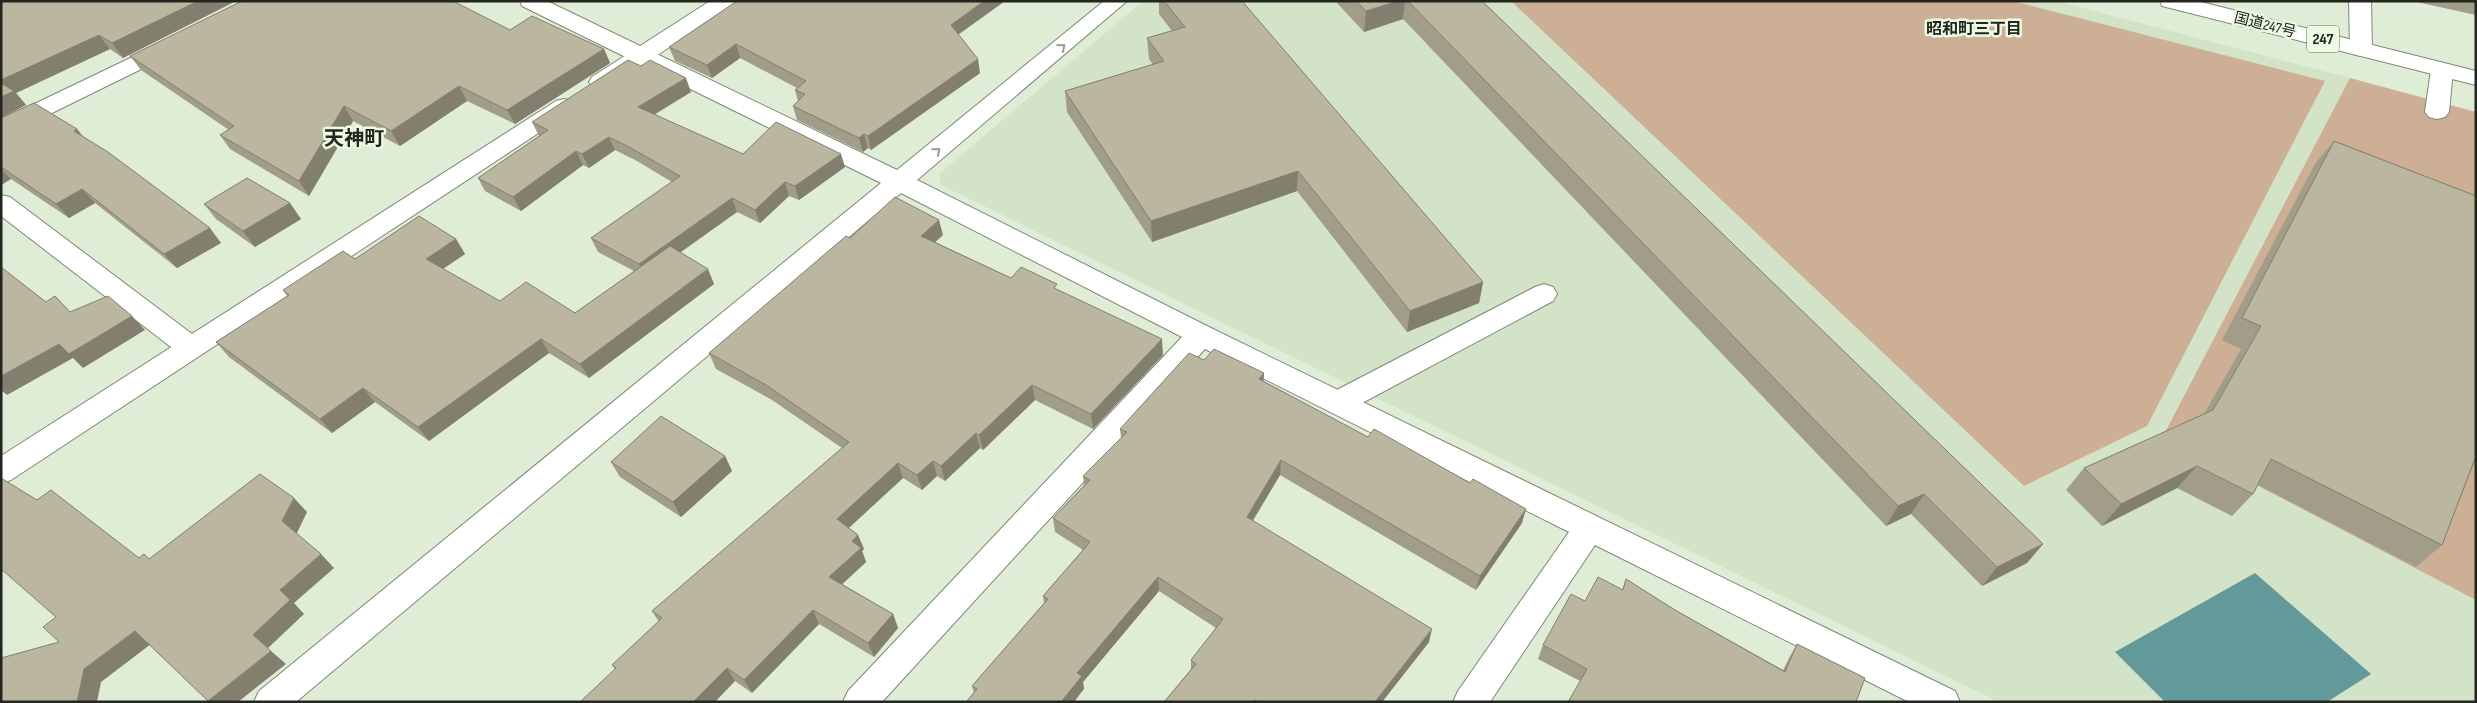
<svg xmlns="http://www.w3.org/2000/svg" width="2477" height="703" viewBox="0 0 2477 703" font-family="'Sofia Sans Condensed','Noto Sans JP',sans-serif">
  <rect width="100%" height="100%" fill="#dfecd6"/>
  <!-- built -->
  <path fill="#d2e3c7" d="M1143 1H2056L2350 78 2163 435 2476 600V702H1999L941 185 939 174Z"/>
  <!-- green -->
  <path fill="#ccaf94" d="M1511 1H2012L2325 81 2147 426 2024 486Z
    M2350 78 2476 112V600L2163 436Z"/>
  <!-- water -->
  <path fill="#62999b" d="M2255 573 2371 674 2327 702H2165L2115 652Z"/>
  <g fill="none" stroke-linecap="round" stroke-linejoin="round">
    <!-- service casing -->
    <g stroke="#7e8975" stroke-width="2">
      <path id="service" d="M2442 63 2450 65 2453 70 2449 112 2445 117 2437 119 2429 117 2425 112 2431 70 2434 65Z
        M1544 284 1553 287 1557 294 1553 301 1349 410 1339 413 1329 410 1325 402 1329 394 1535 287Z"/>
    </g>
    <!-- minor casing -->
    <g stroke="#7e8975" stroke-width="2">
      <path id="minor" d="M520 1H547L897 170 1104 1H1127L917 180 1211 328 1955 691 1960 702H1909L1595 545 1490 702H1453L1458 691 1569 532 1205 349 882 702H843L848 691 1182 337 901 193 296 702H254L259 691 881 183 522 6Z
        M2349 1H2371L2372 49 2369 54 2361 56 2353 54 2350 49Z
        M170 39 178 41 181 46 178 51 1 138V120Z
        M1 195 10 197 200 340 204 347 200 354 190 357 180 354 1 216Z"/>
    </g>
    <!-- tertiary casing -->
    <g stroke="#7e8975" stroke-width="2">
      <path id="tertiary" d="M710 1H735L733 6 608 87 600 89 592 87 589 82 592 77Z
        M564 99 572 101 576 106 572 111 11 480 1 483V456L556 101Z"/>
    </g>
    <!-- trunk casing -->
    <g stroke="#7e8975" stroke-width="2">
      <path id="trunk" d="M2160 1H2197L2476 71V85L2162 6Z"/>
    </g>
    <!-- service -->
    <use href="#service" fill="#fff" fill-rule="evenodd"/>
    <!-- minor -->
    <use href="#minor" fill="#fff" fill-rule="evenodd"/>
    <!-- tertiary -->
    <use href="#tertiary" fill="#fff" fill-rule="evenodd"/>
    <!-- trunk -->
    <use href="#trunk" fill="#fff" fill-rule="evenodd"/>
  </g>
  <!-- wall -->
  <path fill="#a19d89" d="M1 1H236L123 58 110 49 16 93 26 105 1 118Z
    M737 1H1005L958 35 980 73 871 150 868 148 863 152 797 120 793 106 798 101 795 90 797 88 740 58 712 78 675 61 669 47Z
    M1159 1H1242L1483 282 1479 303 1407 332 1297 191 1152 242 1067 112 1065 91 1153 65 1149 59 1147 38 1172 31 1159 14Z
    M1337 1H1482L2043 544 2027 563 1982 586 1911 514 1886 526 1403 19 1364 32 1337 3Z
    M2412 1H2476V15Z
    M510 30 604 49 610 63 515 124 467 101 400 146 353 121 309 196 230 149 220 135 229 130 141 70 130 56Z
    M641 66 691 92 654 115 743 154 845 167 799 200 789 196 760 223 737 212 680 252 714 284 589 378 549 353 429 441 375 402 332 433 229 357 216 342 287 296 283 290 355 259 456 239 465 254 443 269 500 301 575 313 634 271 598 252 591 238 672 182 637 161 615 150 589 168 583 165 521 211 485 191 478 178 539 136 532 122Z
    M1 118 77 129 83 137 221 243 177 268 95 203 69 218 11 179 1 185Z
    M2334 141 2476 196V458L2442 545 2416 567 2258 485 2253 494 2232 516 2177 488 2102 526 2066 490 2084 468 2204 414 2241 349 2222 340 2315 164Z
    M204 204 301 219 255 247 216 219Z
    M943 235 935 242 1011 278 1058 290 1163 355 1093 429 1035 400 983 450 980 448 945 481 937 476 922 490 903 478 849 528 858 535 864 549 862 551 866 562 842 584 893 614 898 628 874 657 819 624 752 693 735 681 615 669 612 665 659 622 652 611 842 448 772 400 716 369 709 353 850 238Z
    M1204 360 1264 373 1263 381 1522 523 1476 590 1280 475 1253 521 1429 642 1382 702H1164L1191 669V660L1216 628 1159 591 1083 682 1084 689 974 693 972 686 1044 603 1043 596 1083 550 1055 532 1053 518 1084 485 1083 476 1121 438 1120 429Z
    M725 456 732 471 681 517 620 477 611 462Z
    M1626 579 1675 610 1783 670 1789 658 1797 644 1865 678 1580 681 1538 659 1543 645 1585 601 1622 590Z"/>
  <!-- shaded-wall -->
  <path fill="#837f6f" d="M198 1H236L123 58 112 43Z
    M984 1H1005L953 38 951 25Z
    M1398 1H1405L1403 19 1364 32 1366 11Z
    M99 35 110 49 16 93 26 105 1 118V80Z
    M736 44 740 58 712 78 707 65Z
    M604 49 610 63 515 124 507 110Z
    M978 59 980 73 871 150 868 136Z
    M686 78 691 92 643 121 638 107Z
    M459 86 467 101 400 146 391 131Z
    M344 106 353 121 309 196 299 181Z
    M77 129 89 144 74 131Z
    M864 134 868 148 863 152 859 138Z
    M609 137 615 150 589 168 582 154Z
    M576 151 583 165 521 211 513 197Z
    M841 154 845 167 799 200 795 186Z
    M1 169 11 179 1 185Z
    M1298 171 1297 191 1152 242 1151 221Z
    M785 182 789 196 760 223 755 210Z
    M82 189 95 203 69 218 56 204Z
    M732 198 737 212 646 277 639 264Z
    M290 203 301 219 255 247 243 231Z
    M939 220 943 235 925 251 921 236Z
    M210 228 221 243 177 268 164 254Z
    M456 239 465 254 435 274 426 259Z
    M708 269 714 284 589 378 580 364Z
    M1483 282 1479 303 1407 332 1410 311Z
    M132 316 145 330 83 368 73 358 7 395 1 390V376L59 344Z
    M541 339 549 353 429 441 418 427Z
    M1162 339 1163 355 1093 429 1091 414Z
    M1264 373 1263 388 1259 379Z
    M1032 385 1035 400 983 450 979 435Z
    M363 388 375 402 332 433 320 419Z
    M976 433 980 448 945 481 941 466Z
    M725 456 732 471 681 517 673 502Z
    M1281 460 1280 475 1246 531 1247 517Z
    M933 461 937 476 922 490 917 475Z
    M898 463 903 478 843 533 837 519Z
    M2197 466 2177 488 2102 526 2121 504Z
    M1924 494 1911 514 1886 526 1898 506Z
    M294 498 307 512 296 535 282 521Z
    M1526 509 1522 523 1476 590 1480 576Z
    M858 535 864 549 862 551 866 562 835 591 829 577 852 541Z
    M2043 544 2027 563 1982 586 1997 567Z
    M321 554 334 568 294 603 304 614 268 648 253 635 280 590Z
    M1158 577 1159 591 1083 682 1084 689 1074 702H1061L1077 673Z
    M813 610 819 624 752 693 744 680Z
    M893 614 898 628 874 657 868 643Z
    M1432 629 1429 642 1382 702H1375Z
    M135 631 151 644 101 682 97 702H77L84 669Z
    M271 651 286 664 238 702H210L208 701Z
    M727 668 735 681 715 702H693Z"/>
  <!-- building -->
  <path fill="#bbb69f" stroke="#837f6f" d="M1 1H198L112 43 99 35 1 80Z
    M242 1H453L510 30 532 16 604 49 507 110 459 86 391 131 344 106 299 181 220 135 234 126 130 56Z
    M737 1H984L951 25 978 59 868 136 864 134 859 138 793 106 805 94 795 90 806 81 736 44 707 65 669 47Z
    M1164 1H1242L1483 282 1410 311 1298 171 1151 221 1065 91 1164 61 1147 38 1185 27Z
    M1356 1H1398L1366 11Z
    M1408 1H1482L2043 544 1997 567 1924 494 1898 506Z
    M628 60 641 66 650 60 686 78 638 107 743 154 776 122 841 154 795 186 785 182 755 210 732 198 639 264 591 238 680 176 631 148 609 137 582 154 576 151 513 197 478 178 548 130 532 122Z
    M1 83 14 91 1 97Z
    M34 103 77 129 74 131 108 152 210 228 164 254 82 189 56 204 1 167V118Z
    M2334 141 2476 196V456L2442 545 2271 459 2253 494 2197 466 2121 504 2084 468 2213 410 2261 326 2242 318Z
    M247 178 290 203 243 231 204 204Z
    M895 197 939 220 921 236 1011 278 1021 267 1057 284 1054 288 1162 339 1091 414 1032 385 979 435 976 433 941 466 933 461 917 475 898 463 837 519 858 535 852 541 861 548 829 577 893 614 868 643 813 610 744 680 727 668 693 702H580L616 668 612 665 662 618 652 611 849 442 766 385 709 353 846 236 850 238Z
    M419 216 456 239 426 259 500 301 526 282 575 313 670 246 708 269 580 364 541 339 418 427 363 388 320 419 216 342 289 295 283 290 343 251 355 259Z
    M1 267 46 302 55 296 70 312 108 296 132 316 69 354 59 344 1 376Z
    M1214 349 1264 373 1259 379 1368 437 1374 429 1470 483 1473 479 1526 509 1480 576 1281 460 1247 517 1432 629 1375 702H1258L1255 700 1254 702H1164L1196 664 1191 660 1223 619 1158 577 1077 673 1082 676 1061 702H966L977 689 972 686 1048 599 1043 596 1090 542 1053 518 1090 480 1083 476 1127 432 1120 429 1189 353 1204 360Z
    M661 416 725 456 673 502 611 462Z
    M260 474 294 498 282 521 321 554 280 590 290 600 253 635 271 651 208 701 135 631 84 669 77 702H1V658L59 642 43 627 56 617 1 569V478L37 500 51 490 139 558 144 554 149 559Z
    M1598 577 1623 590 1626 579 1675 610 1785 672 1797 644 1865 678 1856 702H1568L1587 669 1543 645 1571 594 1585 601Z"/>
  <!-- one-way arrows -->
  <defs><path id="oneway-chevron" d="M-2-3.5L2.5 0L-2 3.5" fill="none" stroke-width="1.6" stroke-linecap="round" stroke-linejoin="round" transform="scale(1.25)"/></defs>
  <g stroke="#9c9d9a">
    <use href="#oneway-chevron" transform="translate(1062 47) rotate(-40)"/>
    <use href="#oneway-chevron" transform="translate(937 151) rotate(-40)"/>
  </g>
  <g text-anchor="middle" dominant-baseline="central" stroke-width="5" stroke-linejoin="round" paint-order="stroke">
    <!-- far-street labels -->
    <g font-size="15" fill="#22261e" stroke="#edfae3">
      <text transform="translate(2265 25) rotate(14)">国道247号</text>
    </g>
    <!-- far-neighbourhood labels -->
    <g font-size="16" font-weight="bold" fill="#22261e" stroke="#edfae3">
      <text x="1974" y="29">昭和町三丁目</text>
    </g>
    <!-- shield labels -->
    <rect fill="#edfae3" stroke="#5f6659" stroke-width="1" x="2307" y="25.5" width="32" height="27" rx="4"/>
    <g font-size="16" font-weight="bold" fill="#22261e">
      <text x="2323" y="39">247</text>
    </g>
    <!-- quarter labels -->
    <g font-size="20" font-weight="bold" fill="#22261e" stroke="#edfae3">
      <text x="354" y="139">天神町</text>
    </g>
  </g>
  <!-- border -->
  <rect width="2477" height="703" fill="none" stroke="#22261e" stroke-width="5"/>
</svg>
